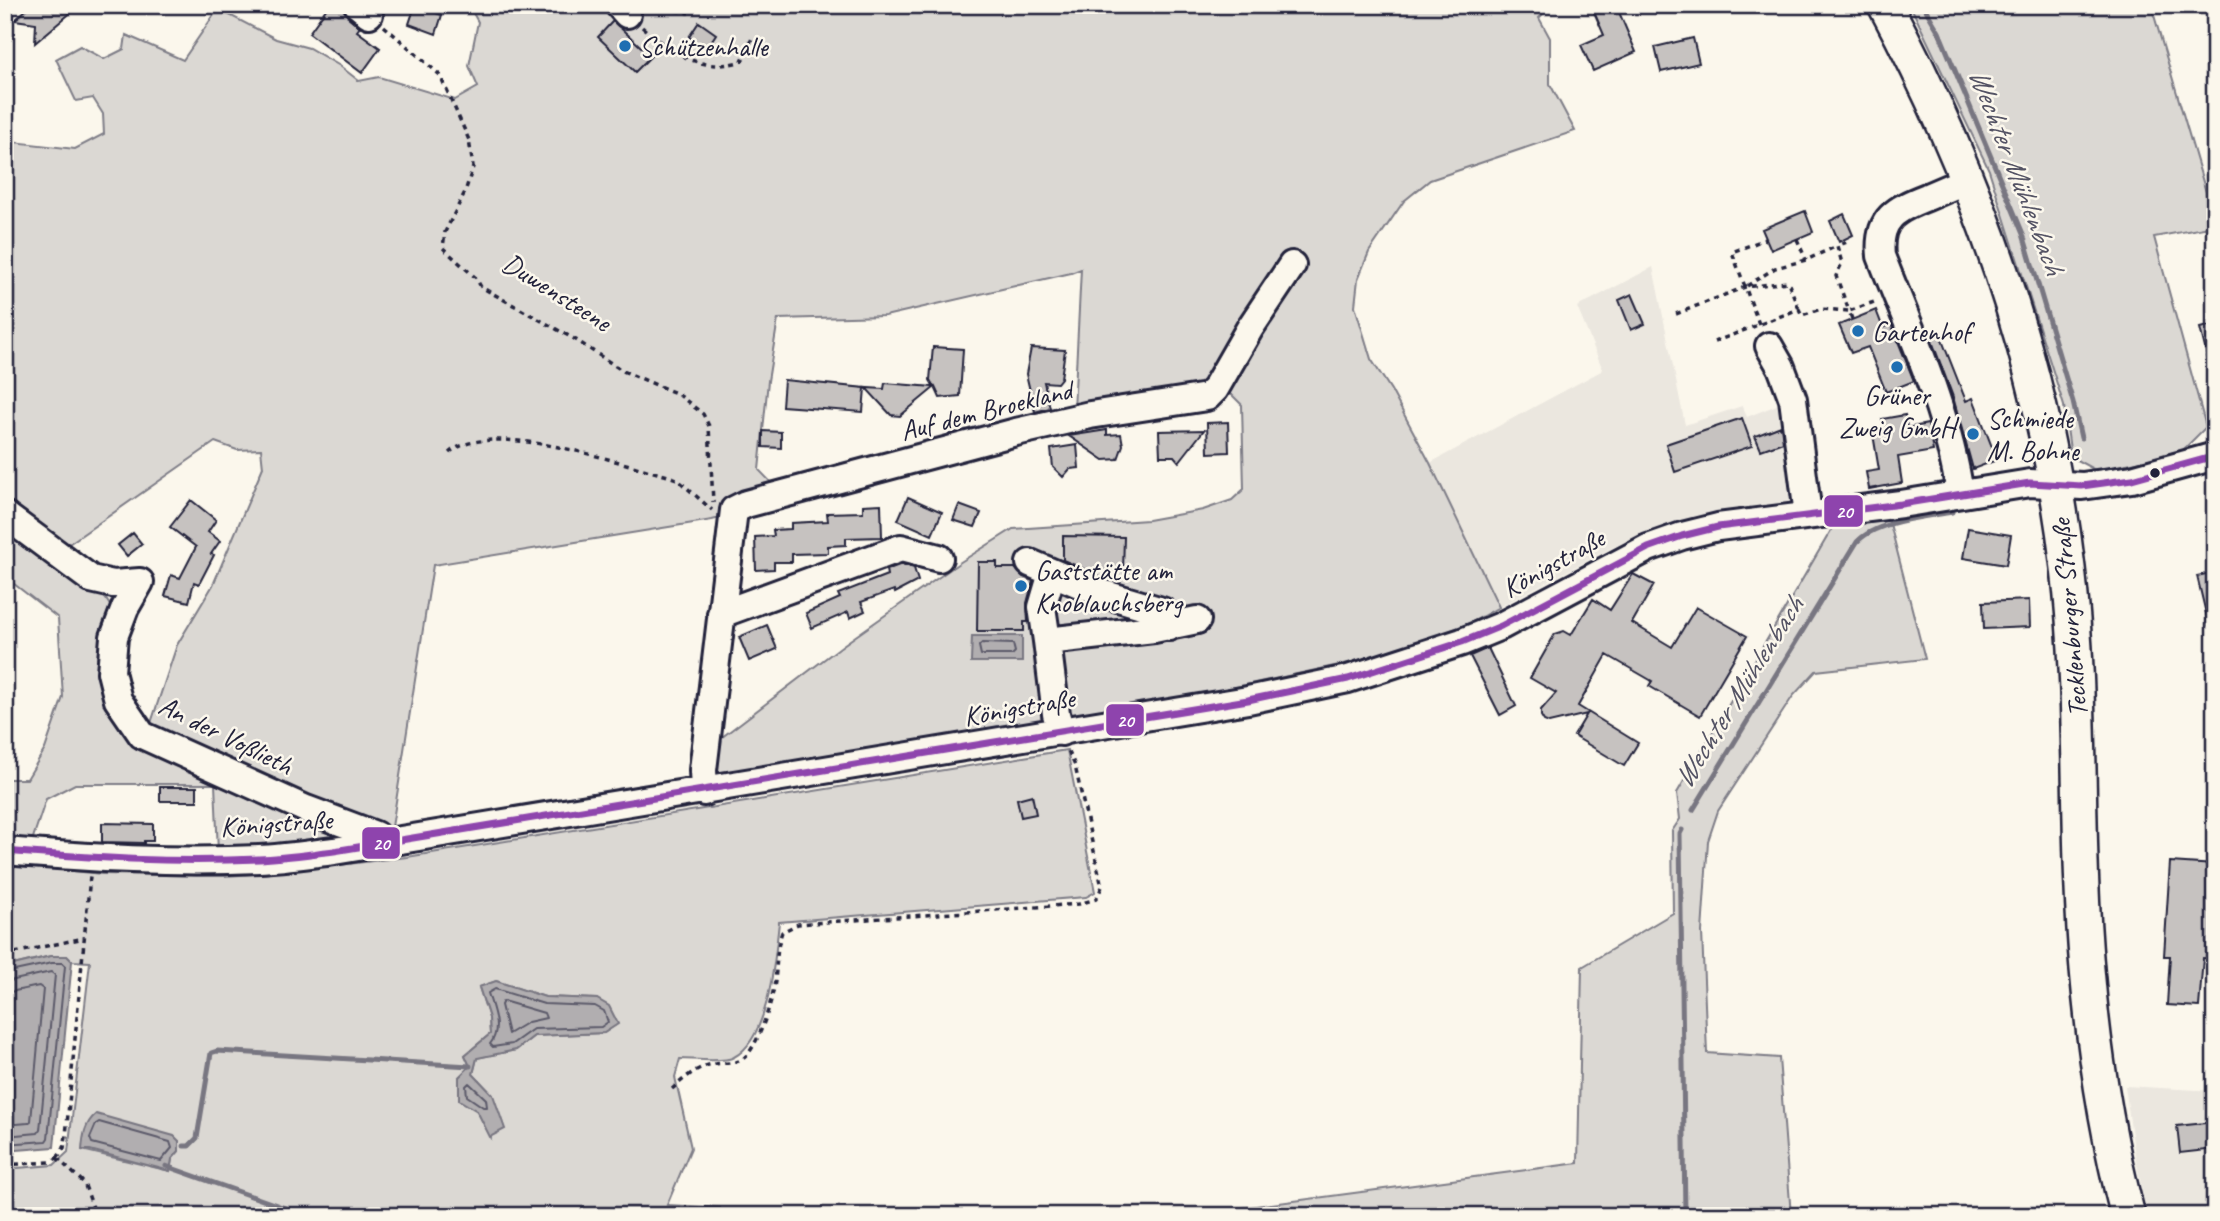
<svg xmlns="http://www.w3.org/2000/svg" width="2220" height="1221" viewBox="0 0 2220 1221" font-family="Caveat,sans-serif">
  <rect width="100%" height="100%" fill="#fbf7ec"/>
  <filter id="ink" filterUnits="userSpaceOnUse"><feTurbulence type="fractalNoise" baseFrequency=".0143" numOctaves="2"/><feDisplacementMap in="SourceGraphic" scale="14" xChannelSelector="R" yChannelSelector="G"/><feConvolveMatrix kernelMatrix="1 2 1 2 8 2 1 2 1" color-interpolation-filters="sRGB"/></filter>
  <g filter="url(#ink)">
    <!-- built -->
    <path fill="#ebe7df" d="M1653 267 1685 425 1742 406 1747 417 1787 401 1799 504 1716 513 1639 536 1621 543 1499 607 1430 463 1603 370 1577 307Z
      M2125 1086 2215 1091V1216H2147L2134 1150Z"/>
    <!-- green -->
    <path fill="#dbd8d3" stroke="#7e7d87" stroke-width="2" fill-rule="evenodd" d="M455 5H1551L1539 18 1550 38V84L1575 131 1430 180 1404 201 1369 252 1358 279 1355 306 1371 359 1391 390 1430 463 1499 607 1472 622 1424 641 1353 662 1208 693 716 774 717 741 843 645 959 563 1013 529 1148 520 1203 510 1232 500 1244 489 1242 405 1232 395 1194 391 1074 410 1081 269 1071 273 885 316 778 319 768 381 759 470 789 501 712 520 433 565 392 827 337 826 334 844 218 852 215 784H75L46 799 31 844 5 842V779H27L45 749 63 697 58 618 5 577V141L75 149 104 134 103 114 93 98 76 101 56 59 80 46 104 59 124 49 126 35 183 60 218 9 276 39 309 48 340 66 359 81 379 77 455 100 478 87 469 66 478 22 473 13ZM215 442 237 450 261 449 263 467 213 585 177 645 145 741 108 653 118 618 102 593 53 555Z
      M1910 5H2151L2215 223V226L2154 237 2206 427 2179 454 2095 470 2071 457 2064 406 1989 170Z
      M1888 516 1925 659 1816 671 1793 696 1718 811 1708 841 1702 932 1707 1053 1779 1058 1791 1216H1182L1578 1163 1582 967 1673 913 1672 831 1680 819 1677 793 1833 527Z
      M1067 750 1095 892 1086 897 779 922C775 958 769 1039 734 1057 725 1063 693 1059 680 1059L675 1077 691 1148 667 1205 720 1208 719 1216H5V1169L54 1165 68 1152 90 962 72 961 67 956H50L5 967V864L102 874 224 876 270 873 407 857ZM496 981 545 997 597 999 617 1024 604 1033 534 1036 516 1050 477 1058 473 1074 493 1095 491 1137 459 1077 470 1066 465 1055 490 1034 489 1018 479 987ZM179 1141V1151L172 1159 170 1171 82 1150Z"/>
    <!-- water -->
    <path fill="#b1aeb0" stroke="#787681" stroke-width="2" d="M972 636H1022V662H971Z
      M51 956H67L72 961 54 1147 5 1151V967Z
      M496 981 545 997 597 999 609 1006 618 1024 604 1033 534 1036 516 1050 477 1058 473 1074 493 1095 505 1129 490 1137 477 1111 459 1100V1077L470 1066 465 1055 490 1034 489 1018 479 987Z
      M96 1114 174 1136 179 1141V1151L172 1159 170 1171 90 1150H82C83 1136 85 1123 96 1114Z"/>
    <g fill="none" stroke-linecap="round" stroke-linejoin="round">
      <!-- shore -->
      <path stroke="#5b5a6a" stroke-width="2" d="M982 643 1013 644 1015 652 1012 655H981L979 646Z
        M5 973 52 963H62L65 966 48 1138 46 1141 5 1144
        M5 982 51 972 55 975 40 1130 38 1133 5 1136
        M495 989 544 1004 595 1006 604 1011 608 1022 601 1027 533 1029 512 1044 493 1047 490 1044C502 1029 493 1010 488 993Z
        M5 993 39 986 43 989 31 1121 28 1123 5 1125
        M503 1001 544 1013 546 1018 528 1022 508 1034 501 1005Z
        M469 1083 486 1099 487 1107H483L467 1096 466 1086Z
        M99 1122 170 1142 172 1148 161 1161 92 1143 90 1138 96 1124Z"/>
      <!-- stream -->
      <path stroke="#787681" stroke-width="5" d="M1923 5 1939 32 2023 234 2073 402 2081 438
        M1693 810 1857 542C1876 521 1925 517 1952 512
        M1682 830 1680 834 1685 1216
        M184 1146H189L197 1138 211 1053 217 1051 470 1066
        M166 1166 288 1209 300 1216"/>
    </g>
    <!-- building -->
    <path fill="#c6c2c0" stroke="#22223b" stroke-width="2" d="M31 5H80L35 43 36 23 15 20Z
      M329 5H343L348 17 360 27 357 31 380 48 362 73 309 33Z
      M1591 5H1616L1636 52 1593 71 1581 45 1604 35Z
      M415 6 442 15 436 34 409 24Z
      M613 21 651 56 635 72 598 37Z
      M699 22 716 34 706 49 689 37Z
      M1693 38 1699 63 1661 72 1655 47Z
      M1805 211 1813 232 1771 250 1762 229Z
      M1844 214 1853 235 1839 242 1830 221Z
      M1632 294 1645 324 1631 330 1619 300Z
      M1876 310 1883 328 1891 324 1914 381 1886 392 1868 347 1851 353 1839 325Z
      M2215 324V367L2210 368 2200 328Z
      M1938 330 1966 401 1973 398 1997 460 1973 469 1953 397 1929 333Z
      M933 347 963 349 960 396 940 398 935 387 900 416 891 415 866 388 884 389 885 383 934 387 930 380Z
      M1031 348 1065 350 1061 378 1057 383 1044 382 1050 408 1035 412 1026 374Z
      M784 380 865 388 863 412 782 406Z
      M1905 415 1907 428 1928 424 1933 451 1898 457 1902 483 1869 489 1866 472 1879 470 1873 434 1884 432 1882 419Z
      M1742 418 1752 446 1675 472 1666 444Z
      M1228 422 1229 452 1208 453 1207 423Z
      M1781 426 1783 442 1761 450 1755 436Z
      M1107 430V435L1121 434 1123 445 1118 459 1104 460 1069 436Z
      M1204 430 1179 462 1174 456H1160L1159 431Z
      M763 431 781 432V448L763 447Z
      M1077 445 1079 468 1070 469 1063 477 1053 467 1051 449Z
      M908 497 942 512 932 535 898 520Z
      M191 500 216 520 208 532 220 541 211 554 214 555 199 584 194 582 189 602 165 596 171 575 180 578 196 547 170 527Z
      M881 504 882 537 846 538V545L828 546V553L792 554V562H774V569L756 570 755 537 774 536 773 530 791 529V523L828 521 827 513 863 512V505Z
      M959 505 981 513 975 527 953 520Z
      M1968 528 2011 535 2006 565 1963 558Z
      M133 533 142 544 127 556 118 545Z
      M1063 536 1124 537 1123 571H1088L1063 560Z
      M978 562H997V568H1015L1023 577 1033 581 1027 603 1028 622H1024V631H977Z
      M902 564 914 568 918 581 895 593 894 590 861 602 865 611 850 618 848 612 812 628 806 613 840 598 838 594 887 575 886 570Z
      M2215 572V626H2209L2197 576Z
      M1633 574 1654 585 1632 623 1672 647 1696 607 1747 636 1700 716 1649 686 1652 681 1607 655 1578 706 1638 743 1624 766 1574 736 1587 714 1549 723 1544 721 1541 716V710L1556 693 1530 678 1555 634 1564 631 1571 635 1593 599 1610 610Z
      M2029 600 2030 627 1984 629 1983 602Z
      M767 625 777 649 749 661 739 637Z
      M1488 648 1516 706 1500 715 1470 656Z
      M160 787H197V801H160Z
      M1032 795 1036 814 1021 817 1017 799Z
      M102 823 153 824V841H144V843L102 842Z
      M2170 862 2215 865V959L2203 958 2199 1007 2167 1005 2170 956H2164Z
      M2215 1122V1149L2180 1153 2177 1126Z"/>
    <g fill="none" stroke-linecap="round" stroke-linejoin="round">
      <!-- minor casing -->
      <g stroke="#22223b" stroke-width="32">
        <path id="minor" d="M358 5 369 14
          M619 5 627 14
          M1769 346 1781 367 1793 399 1808 515
          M1960 494C1948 411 1911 333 1881 256 1877 218 1896 209 1927 197 1941 191 1955 185 1969 179
          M5 515 91 579 113 584 140 582 125 608 114 637 111 672 118 700 142 735 306 809 375 835 378 844
          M1030 563 1098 592 1162 611 1169 627
          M721 614 901 548 939 558
          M1047 641 1042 607 1052 573
          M1061 732 1056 714 1047 641 1154 629 1197 620
          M704 792 703 770 734 510 746 504 1016 432 1090 415 1207 397 1215 389 1250 328 1292 265
          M5 851C90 858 174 863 259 859 284 858 309 854 334 851L1248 700 1348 679 1462 642 1501 626 1648 548 1682 536 1718 527 1901 504 2030 483 2082 486 2132 479 2215 456"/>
      </g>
      <!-- major casing -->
      <g stroke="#22223b" stroke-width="38">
        <path id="major" d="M1885 5C1979 181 2045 369 2068 568 2084 701 2075 836 2087 969 2094 1052 2107 1135 2128 1216"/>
      </g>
      <!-- path -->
      <path stroke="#22223b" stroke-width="3.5" stroke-dasharray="5 5" stroke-linecap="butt" d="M666 9 689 13
        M384 26 440 75 469 140 473 167 465 192 445 232 443 248 476 278 481 287 576 340 623 371 678 394 703 414 709 426 713 502
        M642 27C672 53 702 74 742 61L753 36
        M1797 239 1806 260
        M1747 286 1775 268 1806 260 1837 246
        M1676 314 1745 287 1788 282 1799 309
        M1852 319 1849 311 1874 302 1877 305
        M1759 324 1732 252 1766 239
        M1714 342 1799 309 1802 315 1821 309 1849 311 1836 276 1842 263 1837 246 1847 242 1846 239
        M449 453C490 418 619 463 668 476L677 479 712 510
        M5 955 84 938
        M672 1089C684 1079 697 1066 714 1064 722 1063 733 1064 741 1060 757 1052 773 999 775 981 777 964 776 949 782 932L798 924 1079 904 1096 899 1102 887 1075 766 1068 750
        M57 1158 64 1148 66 1136 90 876
        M57 1158 84 1183 96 1216
        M5 1165 50 1162 57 1158"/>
      <!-- minor -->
      <use href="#minor" stroke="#fbf7ec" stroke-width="26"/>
      <!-- major -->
      <use href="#major" stroke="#fbf7ec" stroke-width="33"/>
      <!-- bus-1 casing -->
      <g stroke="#fbf7ec" stroke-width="12">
        <path id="bus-1" d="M5 851C90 858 174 863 259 859 284 858 309 854 334 851L1248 700 1348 679 1462 642 1501 626 1648 548 1682 536 1718 527 1901 504 2030 483 2082 486 2132 479 2215 456"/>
      </g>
      <!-- bus-1 -->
      <use href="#bus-1" stroke="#8e44ad" stroke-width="7"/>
    </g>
  </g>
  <!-- markers -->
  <g fill="#1f6fb2" stroke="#fbf7ec" stroke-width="2.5">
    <circle cx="625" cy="46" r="7"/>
    <circle cx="1858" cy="331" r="7"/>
    <circle cx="1897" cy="367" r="7"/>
    <circle cx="1973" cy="434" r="7"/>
    <circle cx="1021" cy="586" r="7"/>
  </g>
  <circle fill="#22223b" stroke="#fbf7ec" stroke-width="2.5" cx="2155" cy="473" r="6"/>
  <g text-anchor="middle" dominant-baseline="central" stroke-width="5" stroke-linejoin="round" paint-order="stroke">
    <!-- poi labels -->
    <g font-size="28" fill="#22223b" stroke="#fbf7ec" text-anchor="start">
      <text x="639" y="46">Schützenhalle</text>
      <text x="1872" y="331">Gartenhof</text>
      <text x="1897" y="395" text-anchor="middle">Grüner<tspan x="1897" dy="32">Zweig GmbH</tspan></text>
      <text x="1987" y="418">Schmiede<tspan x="1987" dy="32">M. Bohne</tspan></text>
      <text x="1035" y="570">Gaststätte am<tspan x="1035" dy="32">Knoblauchsberg</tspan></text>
    </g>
    <!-- street labels -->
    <g font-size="28" fill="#22223b" stroke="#fbf7ec">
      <text transform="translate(557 292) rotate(32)">Duwensteene</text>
      <text transform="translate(986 410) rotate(-14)">Auf dem Broekland</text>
      <text transform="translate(1553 563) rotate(-29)">Königstraße</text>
      <text transform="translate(2069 618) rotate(-95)">Tecklenburger Straße</text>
      <text transform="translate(1019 707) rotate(-10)">Königstraße</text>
      <text transform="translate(226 735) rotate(26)">An der Voßlieth</text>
      <text transform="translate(276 823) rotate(-4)">Königstraße</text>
    </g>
    <!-- water labels -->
    <g font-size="30" font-style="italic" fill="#545364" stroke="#fbf7ec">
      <text transform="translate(2017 171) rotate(69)">Wechter Mühlenbach</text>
      <text transform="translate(1738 692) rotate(-58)">Wechter Mühlenbach</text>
    </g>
  </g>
  <g stroke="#fbf7ec" stroke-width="2.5">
    <rect x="1823" y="494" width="41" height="34" rx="7" fill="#8e44ad"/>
    <rect x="1105" y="703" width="40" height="34" rx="7" fill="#8e44ad"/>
    <rect x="361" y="826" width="40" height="34" rx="7" fill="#8e44ad"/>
  </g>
  <g font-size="19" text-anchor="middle" font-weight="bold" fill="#fff">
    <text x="1844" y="518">20</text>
    <text x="1125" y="727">20</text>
    <text x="381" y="850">20</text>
  </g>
  <!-- margin -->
  <rect width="2220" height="1221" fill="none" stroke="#fbf7ec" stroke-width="28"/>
  <rect x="14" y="14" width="2192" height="1193" fill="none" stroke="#22223b" stroke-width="2.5" filter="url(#ink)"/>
</svg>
